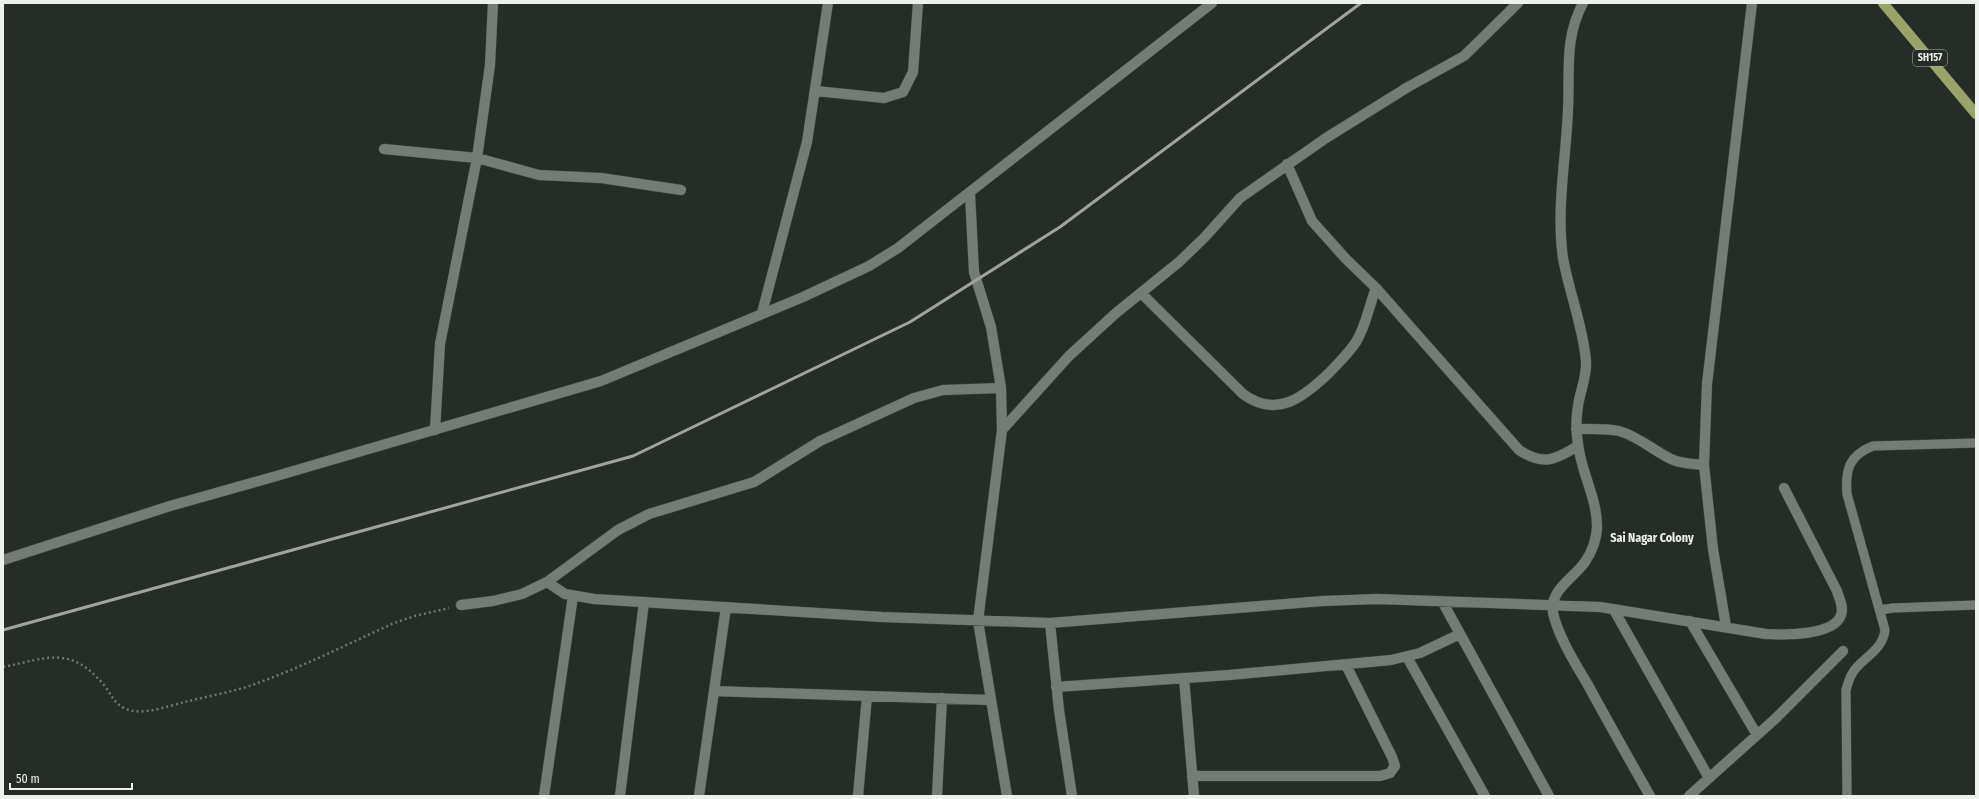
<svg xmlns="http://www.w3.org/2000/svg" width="1979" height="799" viewBox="0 0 1979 799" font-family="'Fira Sans Condensed',sans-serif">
  <rect width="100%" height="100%" fill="#262c27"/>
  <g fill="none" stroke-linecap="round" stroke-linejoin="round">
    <!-- lane casing -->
    <g stroke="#444a45" stroke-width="10">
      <path id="lane" d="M1880 610 1893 608 1976 605
        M1847 796 1846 690C1848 682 1851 673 1857 667 1868 655 1883 648 1885 630L1847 494C1845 470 1849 455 1873 446L1976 443"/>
    </g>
    <!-- street casing -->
    <g stroke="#444a45" stroke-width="11">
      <path id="street" d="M1583 3C1564 39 1570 71 1568 110 1566 159 1556 208 1563 258 1569 292 1583 326 1586 361 1587 377 1580 391 1578 406 1576 418 1576 432 1578 444 1581 472 1597 498 1597 526 1597 538 1592 552 1585 562 1574 578 1549 590 1553 613 1559 638 1575 663 1588 685 1608 722 1629 759 1650 796
        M816 91 884 98 903 92 913 72 918 3
        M384 149 477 158 539 175 601 178 681 190
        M1287 164 1312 221 1346 259 1376 288 1519 450C1543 466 1555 460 1578 446
        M970 194 974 272 991 327 1001 388 1002 430 978 621 1007 796
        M1141 293 1243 394C1277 419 1304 397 1330 372 1338 363 1349 353 1356 342 1366 326 1369 306 1376 288
        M762 313 807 142 828 3
        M1576 429C1591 429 1606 428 1619 431 1638 436 1654 451 1671 459 1681 464 1693 464 1704 465
        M435 430 440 344 477 158 490 65 493 3
        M1002 430 1069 356 1116 313 1179 262 1204 238 1240 198 1326 138 1408 87 1464 56 1518 3
        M547 582 565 594 594 599 882 617 1050 623 1323 601 1377 599 1600 607 1766 634C1784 635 1834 636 1841 615 1844 607 1839 598 1837 591L1784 488
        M1442 601 1549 796
        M461 605 493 601 522 594 547 582 618 530 649 514 754 482 820 441 914 398 943 390 1001 388
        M1614 610 1709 778
        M1690 621 1757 735
        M1050 623 1059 710 1072 796
        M1726 626 1713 549 1704 465 1707 384 1752 3
        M1407 657 1485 796
        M1184 678 1194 796
        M1056 687 1229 675 1391 660 1420 653 1460 634
        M714 691 990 700
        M1192 776H1380L1390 773 1395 766 1392 757 1346 665
        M544 796 573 596
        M620 796 644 602
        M699 796 726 607
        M858 796 867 696
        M937 796 942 698
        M1689 796 1775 719 1843 651"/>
    </g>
    <!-- secondary casing -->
    <g stroke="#444a45" stroke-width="11">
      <path id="secondary" d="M3 560 170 506 273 477 601 381 803 297 869 266 898 248 1212 3"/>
    </g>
    <!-- primary casing -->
    <g stroke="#444a45" stroke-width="11">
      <path id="primary" d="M1883 3 1976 114"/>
    </g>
    <!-- path -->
    <path stroke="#717672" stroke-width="2.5" stroke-dasharray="2 3" stroke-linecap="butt" d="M3 667C48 658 70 645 104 685 111 694 114 704 126 709 143 716 168 706 185 702 208 696 233 692 255 684 302 667 348 644 394 623L415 616 449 608"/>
    <!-- lane -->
    <use href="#lane" stroke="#757c76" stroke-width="9"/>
    <!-- street -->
    <use href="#street" stroke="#757c76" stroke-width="10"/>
    <!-- secondary -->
    <use href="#secondary" stroke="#757c76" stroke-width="10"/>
    <!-- primary -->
    <use href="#primary" stroke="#9ba468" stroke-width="10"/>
    <!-- rail -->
    <path stroke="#9fa49f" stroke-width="3" d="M3 630 633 456 910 322 1060 227 1361 3"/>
  </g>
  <g text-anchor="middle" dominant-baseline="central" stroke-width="4" stroke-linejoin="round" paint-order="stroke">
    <!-- shield labels -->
    <rect fill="#262c27" stroke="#b1b6b2" stroke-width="1" x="1913" y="50" width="34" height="16" rx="3"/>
    <g font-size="10" font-weight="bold" fill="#edf1ed">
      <text x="1930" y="58">SH157</text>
    </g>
    <!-- neighbourhood labels -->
    <g font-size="12" font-weight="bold" fill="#edf1ed" stroke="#262c27">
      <text x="1652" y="538">Sai Nagar Colony</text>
    </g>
  </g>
  <!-- border -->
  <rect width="1979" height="799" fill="none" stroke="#edf1ed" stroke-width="8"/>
  <!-- scale -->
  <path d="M10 783v6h122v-6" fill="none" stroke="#edf1ed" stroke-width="2"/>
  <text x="16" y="783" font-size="12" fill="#edf1ed" stroke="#262c27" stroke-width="3" paint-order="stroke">50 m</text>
</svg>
